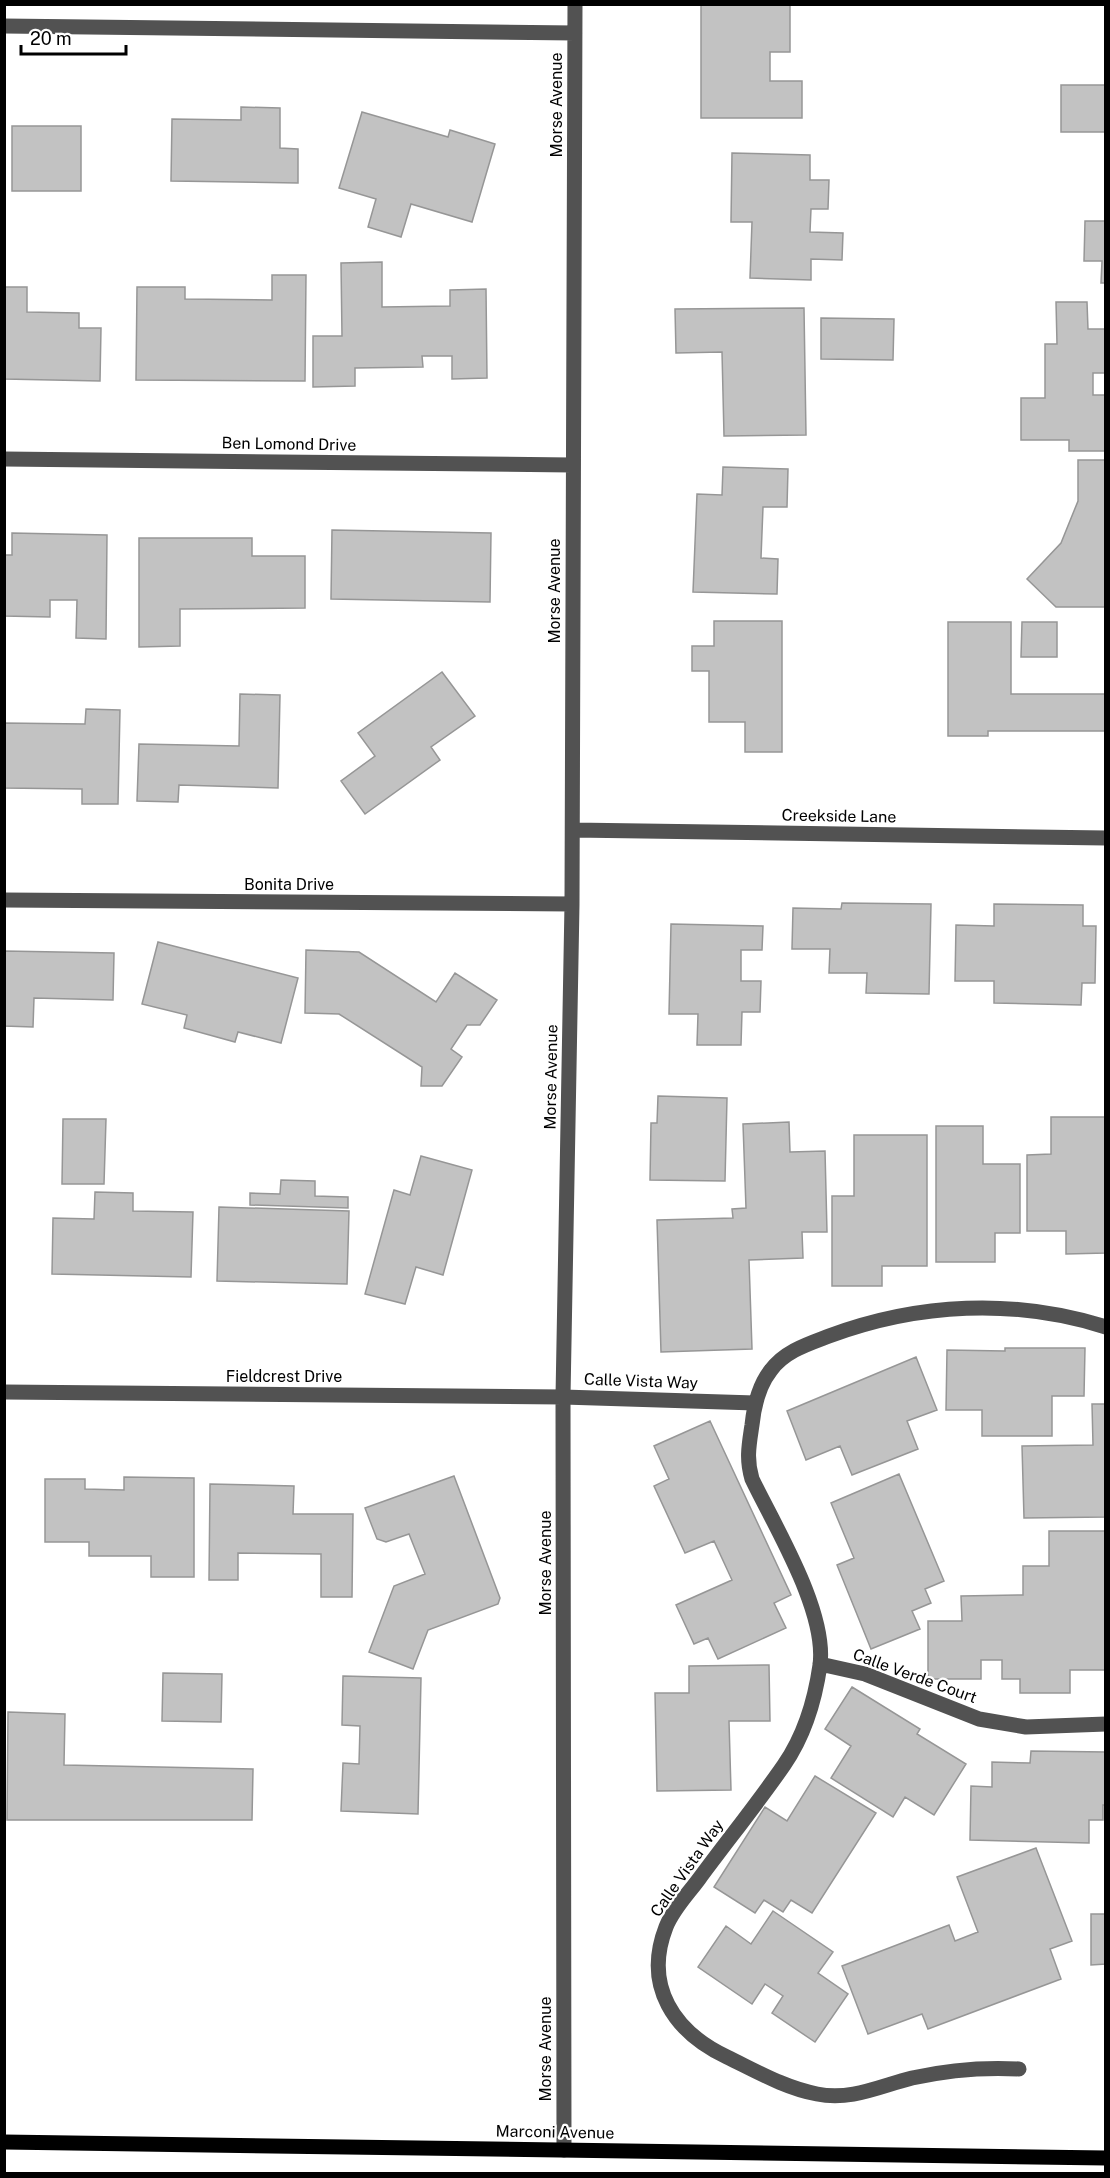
<svg xmlns="http://www.w3.org/2000/svg" width="1110" height="2178" viewBox="0 0 1110 2178" font-family="'Public Sans',sans-serif">
  <rect width="100%" height="100%" fill="#fff"/>
  <!-- building -->
  <path fill="#c2c2c2" stroke="#969696" stroke-width="1.5" d="M701 4H790V52H770V81H802V118H701Z
    M1061 85H1106V132H1061Z
    M241 107 280 108V148L298 149V183L171 181 172 119 241 120Z
    M362 112 448 137 450 130 495 144 472 222 411 204 401 237 368 227 376 199 339 188Z
    M12 126H81V191H12Z
    M732 153 810 155V180H829L828 209H811L810 232 843 233 842 260 811 259V280L750 278 752 222H731Z
    M1085 221H1106V283H1101L1102 261H1084Z
    M382 262V307L450 306V290L486 289 487 378 452 379V356H422L423 367 355 368V386L313 387V336H342L341 263Z
    M272 275H306L305 381 136 380 137 287H185V299L272 300Z
    M4 287H27V312L79 313V328H101L100 381 4 379Z
    M1056 302H1087L1088 329H1106V373H1093V395H1106V451H1069V440H1021V398H1045V344H1057Z
    M804 308 806 435 724 436 722 352 676 353 675 309Z
    M821 318 894 319 893 360 821 359Z
    M1078 460H1106V607H1056L1027 579 1061 543 1078 501Z
    M723 467 788 469 787 507H763L761 558 778 559 777 594 693 592 697 494 722 495Z
    M332 530 491 533 490 602 331 599Z
    M12 533 107 535 106 639 76 638 77 600H50V617L4 616V555H12Z
    M139 538H252V556H305V608L180 609V646L139 647Z
    M714 621H782V752H745V722H709V671H692V646H714Z
    M948 622H1011V694H1106V731H988V736H948Z
    M1022 622H1057V657H1021Z
    M442 672 475 716 431 747 440 760 365 814 341 781 375 756 358 733Z
    M240 694 280 695 278 788 179 785 178 802 137 801 139 744 239 746Z
    M86 709 120 710 118 804H82V789L4 788V723L85 724Z
    M842 903 931 904 929 994 866 993 867 973H829L830 949H792L793 908 841 909Z
    M994 904 1083 905V926H1096L1095 983H1082L1081 1005 994 1003V981H955L956 925 994 926Z
    M671 924 763 926 762 950H741V981H761L760 1012H742L741 1045H697L698 1014H669Z
    M158 942 298 978 281 1043 238 1032 235 1042 184 1028 187 1015 142 1004Z
    M306 950 359 952 436 1002 455 973 497 1000 480 1025H467L451 1049 462 1057 442 1086H421L422 1067 339 1014 305 1013Z
    M4 951 114 953 113 1000 34 998 33 1027 4 1026Z
    M658 1096 727 1098 725 1181 650 1180 651 1123H657Z
    M1051 1117H1106V1253L1066 1254V1231H1027V1155L1051 1154Z
    M63 1119H106L104 1184H62Z
    M789 1122 790 1152 825 1151 827 1232H802L803 1258 749 1260 752 1349 661 1352 657 1220 733 1218 732 1209 746 1208 743 1124Z
    M936 1126H983V1164H1020V1233H995V1262H936Z
    M854 1135H927V1266H882V1286H832V1196H854Z
    M421 1156 472 1170 443 1275 416 1267 405 1304 365 1294 394 1190 410 1195Z
    M281 1180 315 1181V1196L348 1197V1208L250 1205V1193L280 1194Z
    M95 1192 133 1193V1211L193 1212 191 1277 52 1274 53 1218 94 1219Z
    M219 1207 349 1211 347 1284 217 1281Z
    M1005 1348H1085L1084 1396H1052V1436H982V1410H946L947 1350 1005 1351Z
    M916 1357 937 1410 907 1421 918 1449 852 1475 840 1446 806 1460 787 1411Z
    M1092 1404H1106V1517L1024 1518 1022 1446 1093 1445Z
    M710 1421 791 1595 774 1603 786 1628 718 1659 708 1638 694 1644 676 1605 732 1580 714 1541 685 1553 654 1486 669 1479 654 1446Z
    M899 1474 944 1581 925 1589 931 1603 912 1611 920 1629 871 1649 837 1565 854 1558 831 1503Z
    M454 1476 500 1598 498 1604 428 1630 413 1669 369 1652 394 1586 425 1574 409 1534 386 1542 377 1539 365 1508Z
    M124 1477 194 1478V1577H151V1556H89V1542H45V1479H85V1489L124 1490Z
    M210 1484 294 1486 293 1514H353L352 1597H321V1554L238 1553V1580H209Z
    M1049 1531H1106V1670H1070V1693H1020V1679H1002V1660H981V1679H928V1621H962L961 1596 1023 1595V1566H1049Z
    M769 1665 770 1721H729L731 1790 657 1791 655 1693H689V1666Z
    M163 1673 222 1674 221 1722 162 1721Z
    M343 1676 421 1678 418 1814 341 1811 343 1763 359 1764 360 1726 342 1725Z
    M852 1687 920 1729 917 1734 966 1764 934 1815 905 1797 893 1817 831 1778 851 1746 825 1729Z
    M8 1712 65 1714 64 1765 253 1769 252 1820H7Z
    M1031 1751 1106 1752V1805H1103V1820H1089V1843L970 1840 971 1786 992 1787V1762L1030 1763Z
    M815 1776 876 1813 812 1913 791 1900 783 1912 764 1900 755 1913 714 1887 765 1807 787 1821Z
    M1036 1848 1072 1941 1050 1949 1061 1979 928 2029 922 2014 868 2034 842 1966 949 1925 955 1941 978 1932 957 1877Z
    M773 1911 833 1952 818 1973 848 1994 815 2042 772 2013 783 1996 765 1984 752 2004 698 1967 726 1926 751 1944Z
    M1091 1914H1106V1964L1091 1965Z"/>
  <g fill="none" stroke-linecap="round" stroke-linejoin="round">
    <!-- minor -->
    <path stroke="#525252" stroke-width="15" d="M4 26 575 33
      M4 459 572 465
      M573 830 1106 838
      M4 900 572 904
      M4 1392 563 1397 755 1403
      M820 1664 865 1674 979 1719 1026 1727 1106 1724
      M1019 2069C982 2067 948 2070 912 2078 880 2086 851 2101 817 2094 785 2088 756 2071 727 2057 674 2032 643 1986 666 1927 673 1909 688 1894 699 1879 727 1841 757 1804 784 1765 804 1736 815 1700 820 1665 827 1611 775 1527 752 1479 746 1459 749 1445 752 1425 754 1406 759 1385 771 1370 785 1351 808 1344 829 1336 918 1303 1014 1298 1106 1327
      M564 2150 563 1397 572 904 575 4"/>
    <!-- major -->
    <path stroke="#000" stroke-width="15" d="M4 2142 1106 2158"/>
  </g>
  <g text-anchor="middle" dominant-baseline="central" stroke-width="4.5" stroke-linejoin="round" paint-order="stroke">
    <!-- street labels -->
    <g font-size="16" fill="#000" stroke="#fff">
      <text transform="translate(556 105) rotate(-90)">Morse Avenue</text>
      <text transform="translate(289 444) rotate(1)">Ben Lomond Drive</text>
      <text transform="translate(554 591) rotate(-90)">Morse Avenue</text>
      <text transform="translate(839 816) rotate(1)">Creekside Lane</text>
      <text x="289" y="884">Bonita Drive</text>
      <text transform="translate(551 1077) rotate(-89)">Morse Avenue</text>
      <text x="284" y="1376">Fieldcrest Drive</text>
      <text transform="translate(641 1381) rotate(2)">Calle Vista Way</text>
      <text transform="translate(545 1563) rotate(-90)">Morse Avenue</text>
      <text transform="translate(915 1676) rotate(20)">Calle Verde Court</text>
      <text transform="translate(687 1868) rotate(-55)">Calle Vista Way</text>
      <text transform="translate(545 2049) rotate(-90)">Morse Avenue</text>
      <text transform="translate(555 2132) rotate(1)">Marconi Avenue</text>
    </g>
  </g>
  <!-- border -->
  <rect width="1110" height="2178" fill="none" stroke="#000000" stroke-width="12"/>
  <!-- scale -->
  <path d="M21 45v9h105v-9" fill="none" stroke="#000000" stroke-width="3"/>
  <text x="30" y="45" font-size="18" fill="#000000" stroke="#ffffff" stroke-width="4.5" paint-order="stroke">20 m</text>
</svg>
